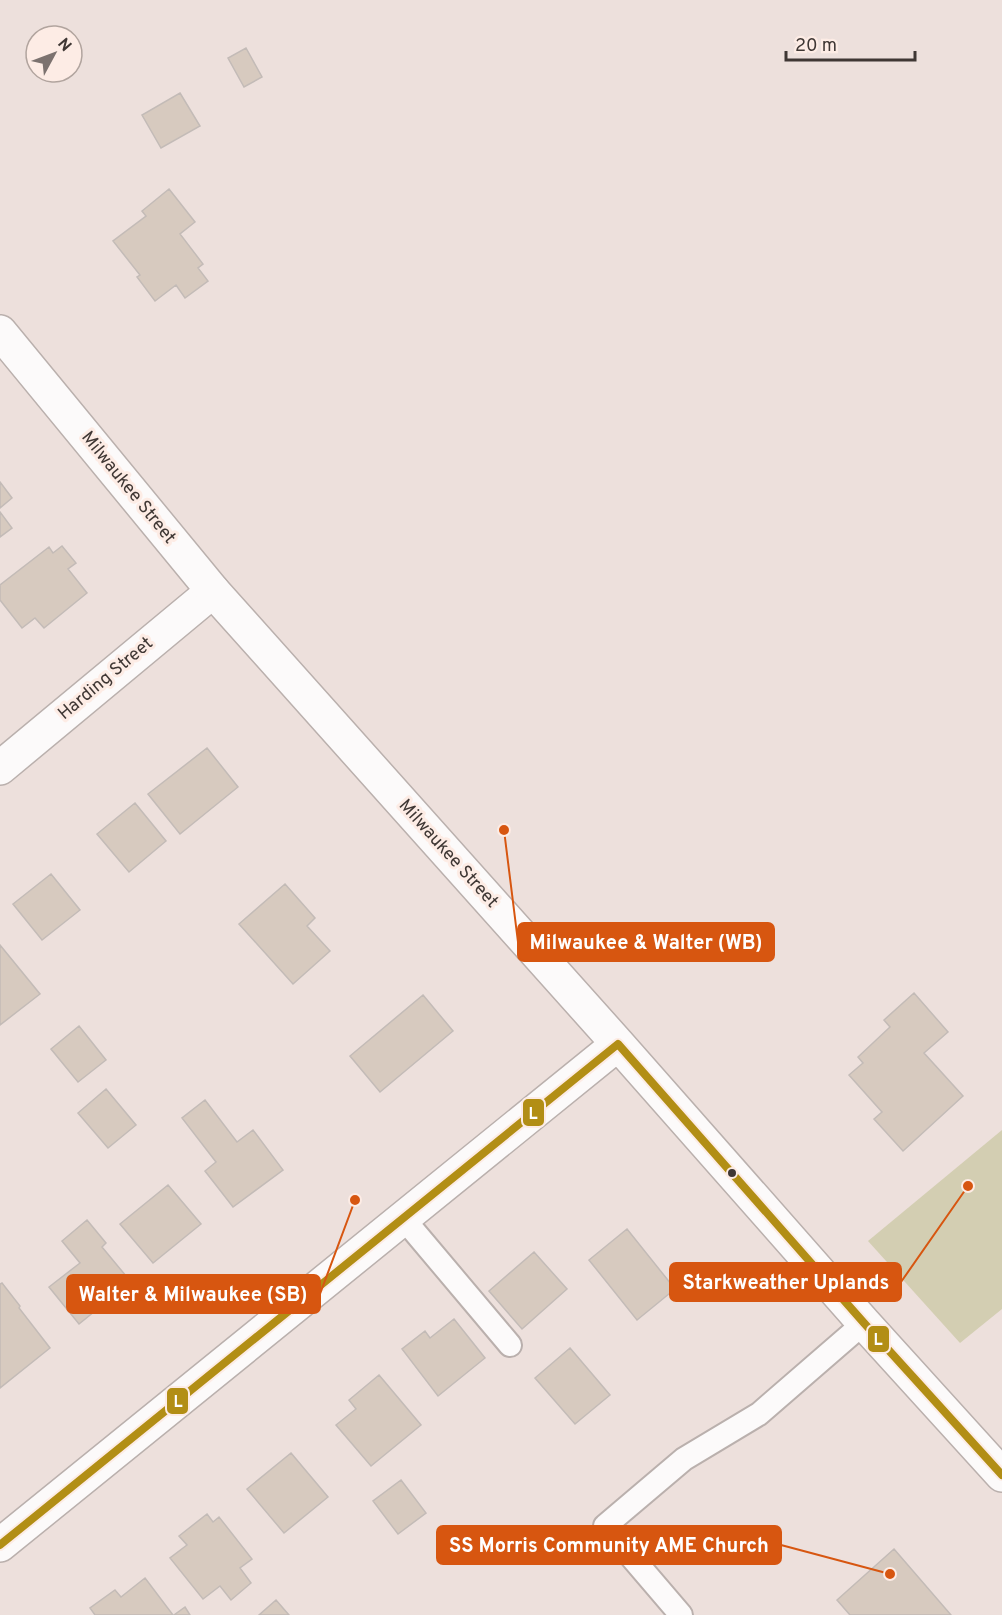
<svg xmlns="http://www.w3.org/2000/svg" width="1002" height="1615" viewBox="0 0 1002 1615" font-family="Overpass,sans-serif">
  <rect width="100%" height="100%" fill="#ede0dc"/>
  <!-- green -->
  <path fill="#d3ceb2" d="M1002 1130V1309L960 1343 868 1241Z"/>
  <!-- building -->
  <path fill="#d7cabf" stroke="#c3bbb7" stroke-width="1.5" d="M246 48 262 77 244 87 228 58Z
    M180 93 200 126 161 148 142 115Z
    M169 189 195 222 180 234 203 264 198 268 208 281 185 298 176 285 155 301 137 277 140 275 113 241 146 216 142 211Z
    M0 482 12 498 0 508Z
    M0 512 12 528 0 537Z
    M62 546 76 563 68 569 87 593 44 628 35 618 22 628 0 600V585L49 547 53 553Z
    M207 748 238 787 180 834 148 794Z
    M135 803 166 841 129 872 97 834Z
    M51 874 80 910 42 940 13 904Z
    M285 884 315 918 307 926 330 951 293 984 239 924Z
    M0 945 40 994 0 1025Z
    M914 993 948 1032 924 1053 963 1096 903 1151 874 1119 882 1112 849 1075 863 1063 858 1057 890 1027 884 1020Z
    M423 995 453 1031 380 1092 350 1056Z
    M79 1026 106 1060 78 1082 51 1049Z
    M106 1089 136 1125 108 1148 78 1113Z
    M205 1100 237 1142 253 1130 283 1170 233 1207 205 1171 216 1162 182 1118Z
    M168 1185 201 1224 153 1263 120 1224Z
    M87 1220 106 1243 102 1247 131 1282 79 1324 49 1287 80 1263 62 1241Z
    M627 1229 675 1289 637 1320 589 1260Z
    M534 1252 567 1289 522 1329 489 1291Z
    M2 1283 20 1306 19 1308 50 1348 0 1388V1284Z
    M454 1319 485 1358 438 1396 402 1349 425 1331 430 1338Z
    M570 1348 610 1395 575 1424 535 1378Z
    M379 1375 421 1425 371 1466 336 1425 356 1409 349 1400Z
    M291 1453 328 1497 284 1533 247 1489Z
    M401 1480 426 1513 398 1534 373 1501Z
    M207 1514 213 1522 219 1517 252 1559 240 1568 251 1583 231 1600 220 1586 203 1599 170 1558 187 1545 179 1536Z
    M894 1549 951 1615H850L837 1600Z
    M145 1578 173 1615H95L90 1608 115 1590 121 1597Z
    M276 1600 289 1615H259Z
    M185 1607 190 1615H174Z"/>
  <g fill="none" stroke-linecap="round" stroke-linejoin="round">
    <!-- service casing -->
    <g stroke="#bab0ad" stroke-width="26">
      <path id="service" d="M403 1218 510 1345
        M681 1615 605 1526 684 1459 759 1414 864 1323"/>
    </g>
    <!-- minor casing -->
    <g stroke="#bab0ad" stroke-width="36">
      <path id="minor" d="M0 768 213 591"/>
    </g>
    <!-- tertiary casing -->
    <g stroke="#bab0ad" stroke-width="36">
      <path id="tertiary" d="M0 332 213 591 618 1044 864 1323 1002 1475
        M0 1545 618 1044"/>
    </g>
    <!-- service -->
    <use href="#service" stroke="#fcfafa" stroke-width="22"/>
    <!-- minor -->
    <use href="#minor" stroke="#fcfafa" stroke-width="33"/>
    <!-- tertiary -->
    <use href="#tertiary" stroke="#fcfafa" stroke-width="33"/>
    <!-- bus-1 casing -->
    <g stroke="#fdece5" stroke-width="12">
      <path id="bus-1" d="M0 1545 618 1044 864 1323 1002 1475"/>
    </g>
    <!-- bus-1 -->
    <use href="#bus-1" stroke="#b28e15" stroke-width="8"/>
  </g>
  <!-- markers -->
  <circle fill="#3f3734" stroke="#fdece5" stroke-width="2" cx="732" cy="1173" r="5"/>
  <g text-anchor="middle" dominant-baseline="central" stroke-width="6" stroke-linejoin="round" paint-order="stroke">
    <!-- street labels -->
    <g font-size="18" fill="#3f3734" stroke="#fdece5">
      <text transform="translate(128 488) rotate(51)">Milwaukee Street</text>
      <text transform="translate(106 679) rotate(-40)">Harding Street</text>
      <text transform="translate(448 854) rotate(48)">Milwaukee Street</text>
    </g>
  </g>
  <!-- callouts -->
  <path fill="none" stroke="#d75610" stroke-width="2" d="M504 830L518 942M968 1186L901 1282M355 1200L320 1294M890 1574L781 1545"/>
  <g fill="#d75610" stroke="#fdece5" stroke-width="2">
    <circle cx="504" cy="830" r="6"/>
    <circle cx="968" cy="1186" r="6"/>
    <circle cx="355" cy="1200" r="6"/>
    <circle cx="890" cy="1574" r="6"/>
  </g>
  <g fill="#d75610" stroke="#d75610" stroke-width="2">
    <rect x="518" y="923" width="256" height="38" rx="6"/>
    <rect x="670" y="1263" width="231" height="38" rx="6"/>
    <rect x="67" y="1275" width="253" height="38" rx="6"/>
    <rect x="437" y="1526" width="344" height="38" rx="6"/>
  </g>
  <g font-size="20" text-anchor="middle" font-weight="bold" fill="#fff">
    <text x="646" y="949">Milwaukee &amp; Walter (WB)</text>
    <text x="786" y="1289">Starkweather Uplands</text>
    <text x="193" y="1301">Walter &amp; Milwaukee (SB)</text>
    <text x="609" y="1552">SS Morris Community AME Church</text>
  </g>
  <g stroke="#fdece5" stroke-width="2">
    <rect x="522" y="1098" width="23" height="29" rx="6" fill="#b28e15"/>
    <rect x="867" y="1325" width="23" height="28" rx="6" fill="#b28e15"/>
    <rect x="166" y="1387" width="23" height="28" rx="6" fill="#b28e15"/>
  </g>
  <g font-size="16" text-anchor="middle" font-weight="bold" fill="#fff">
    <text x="533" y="1119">L</text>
    <text x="878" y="1345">L</text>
    <text x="178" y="1407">L</text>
  </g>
  <!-- north arrow -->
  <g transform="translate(54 54) rotate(49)"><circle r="28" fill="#fdece5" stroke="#b1a49e" stroke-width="1.5"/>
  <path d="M0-4.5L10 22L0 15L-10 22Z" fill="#7c726f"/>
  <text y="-9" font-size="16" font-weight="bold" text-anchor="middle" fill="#3f3734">N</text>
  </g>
  <!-- scale -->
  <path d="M786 51v9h129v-9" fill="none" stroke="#3f3734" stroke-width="3"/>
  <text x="795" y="51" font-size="18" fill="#3f3734" stroke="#fdece5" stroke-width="4.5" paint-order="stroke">20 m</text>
</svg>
